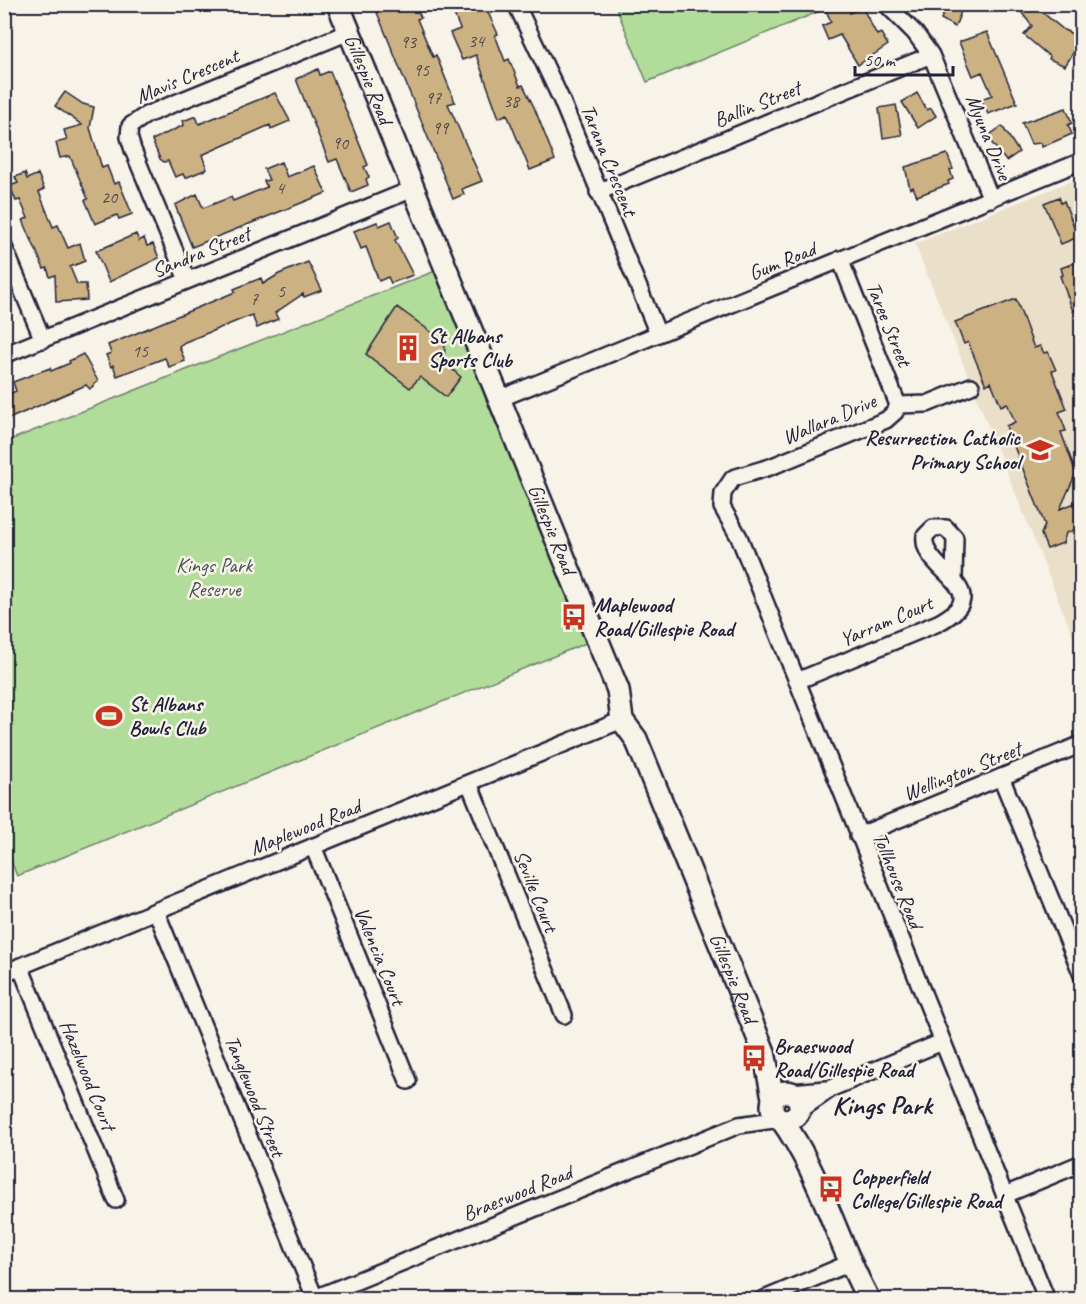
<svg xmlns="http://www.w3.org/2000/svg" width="1086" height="1304" viewBox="0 0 1086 1304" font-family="Caveat,sans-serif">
  <rect width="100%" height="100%" fill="#f7f3e8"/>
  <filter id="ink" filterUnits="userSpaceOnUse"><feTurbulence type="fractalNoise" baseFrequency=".0167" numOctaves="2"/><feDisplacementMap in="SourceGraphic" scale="12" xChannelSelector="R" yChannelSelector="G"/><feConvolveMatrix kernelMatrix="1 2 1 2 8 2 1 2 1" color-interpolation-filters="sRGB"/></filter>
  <g filter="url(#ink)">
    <!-- built -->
    <path fill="#eadfc9" d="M1081 177V656L915 244Z"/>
    <!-- green -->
    <path fill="#b2dc9a" stroke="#6a7f6a" stroke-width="1.5" d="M615 5H835L647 82Z
      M435 271 586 643 17 876 5 846V442Z"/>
    <!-- building -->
    <path fill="#ccb182" stroke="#22223b" stroke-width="1.5" d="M390 4H415L421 18 417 19 433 57 436 55 455 102 448 104 482 181 462 189 464 194 453 199 376 10Z
      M450 4H484L498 34 495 35 505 61 509 59 520 86 523 85 534 107 555 160 530 170 507 114 499 118 476 55 462 60 450 33 460 29Z
      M832 4H847L850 13 862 7 877 35 881 33 888 45 858 65 840 35 828 40 822 26 831 22 826 10 833 7Z
      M948 4H964L955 27 941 19Z
      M1015 4H1032L1064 30 1077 36 1073 46 1077 47 1065 66 1049 59 1050 57 1024 35 1032 26Z
      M987 32 1017 103 988 114 981 99 992 95 982 72 973 76 959 42Z
      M318 69 320 75 330 71 368 165 364 167 369 177 366 179 368 185 351 192 337 159 329 162 296 79Z
      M65 92 83 104 94 107 90 128 102 168 107 166 114 184 119 182 132 214 119 219 117 215 95 224 85 200 88 199 70 156 60 158 56 143 67 140 64 130 82 125 55 106Z
      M275 93 290 121 271 129 270 125 202 155 207 169 185 178 183 174 175 177 168 161 164 162 160 159 152 140 184 125 183 121 196 116 199 124Z
      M917 93 927 110 931 108 936 116 918 128 902 102Z
      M896 105 902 135 883 138 879 108Z
      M1066 108 1072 123 1068 125 1072 134 1042 147 1041 143 1031 144 1022 123Z
      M1002 126 1019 152 1006 161 987 137Z
      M947 154 953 169 950 170 953 179 948 181 949 184 917 196 913 187 910 189 905 167Z
      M281 162 287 177 314 166 326 193 192 247 175 205 197 194 203 208 231 197 233 201 267 187 264 181 269 180 264 169Z
      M25 173 27 179 38 174 44 189 39 192 53 227 58 225 68 248 80 243 85 261 70 267 77 284H86L87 300 56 302 55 275 50 277 47 268 44 269 23 220 28 218 20 200 16 201 10 186 18 183 15 177Z
      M1059 197 1061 203 1064 201 1078 237 1061 244 1044 203Z
      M391 221 398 238 395 240 413 275 391 283 388 277 379 281 366 247 361 249 354 231 377 222 379 226Z
      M136 234 139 241 144 238 147 246 153 244 159 258 109 282 96 251Z
      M1082 260V308L1073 311 1060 276 1063 275 1061 268Z
      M308 262 322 290 304 297 303 294 275 313 278 319 257 328 252 315 185 342 179 346 185 361 169 367 165 358 117 376 113 365 111 367 106 355 111 353 108 345 235 292 234 289 261 278 263 284 279 274Z
      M1016 299 1034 348 1040 346 1044 353 1048 352 1056 370 1052 371 1067 409 1059 412 1066 431 1061 432 1076 473 1060 509 1082 500V527L1066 533 1063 543 1047 549 1041 534 1045 525 1006 426 1015 422 1007 403 1001 406 991 382 986 385 968 342 964 344 955 322Z
      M397 307 445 342 444 362 461 377 446 397 420 377 410 388 366 354Z
      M83 354 98 381 90 389 86 385 4 421V396L16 391 13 382 50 368 51 371 70 363 69 361Z"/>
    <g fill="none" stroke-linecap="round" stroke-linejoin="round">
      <!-- street casing -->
      <g stroke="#22223b" stroke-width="20">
        <path id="street" d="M516 4 561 99 658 334
          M886 4 915 33 931 55 991 199
          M1077 4 1082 7
          M598 192 931 55
          M4 247 43 340
          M840 259 898 405
          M187 280 133 150 129 137 130 126 146 115 349 32
          M4 355 413 189
          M971 386 927 404 898 405 895 412 886 420 770 467 733 478 723 493 722 507 739 537 1047 1300
          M499 399 1082 161
          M797 681 938 623C1001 589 920 572 925 536L933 528H946L955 538 954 578
          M1001 777 1082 975
          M469 783 564 1015
          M858 836 1082 744
          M313 846 408 1081
          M156 911 315 1298
          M20 966 116 1200
          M4 973 622 720
          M791 1092 826 1089
          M799 1111 832 1088 942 1042
          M1005 1195 1082 1163
          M310 1300 739 1125 780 1119
          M762 1300 850 1263"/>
      </g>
      <!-- secondary casing -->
      <g stroke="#22223b" stroke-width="26">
        <g id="secondary">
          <path id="s1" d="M338 4 618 690 622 720 636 739 764 1052 773 1098"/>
          <circle cx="786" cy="1106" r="14"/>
          <path d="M781 1119C821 1174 836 1241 869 1300"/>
        </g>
      </g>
      <!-- street -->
      <use href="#street" stroke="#f7f3e8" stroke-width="15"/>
      <!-- secondary -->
      <use href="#secondary" stroke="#f7f3e8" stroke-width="21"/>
    </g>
  </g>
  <!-- icons -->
  <defs>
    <g id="building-bare" transform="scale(2.07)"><path d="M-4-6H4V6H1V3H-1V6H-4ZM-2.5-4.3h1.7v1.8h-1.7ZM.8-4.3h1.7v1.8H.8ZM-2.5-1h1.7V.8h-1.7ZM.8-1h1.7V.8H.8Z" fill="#c8321e" stroke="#f7f3e8" stroke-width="2.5" paint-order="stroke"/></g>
    <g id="school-bare" transform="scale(2.07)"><path d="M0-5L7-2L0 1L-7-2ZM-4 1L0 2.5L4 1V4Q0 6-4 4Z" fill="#c8321e" stroke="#f7f3e8" stroke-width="2.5" paint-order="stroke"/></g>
    <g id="bus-bare" transform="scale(2.07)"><path d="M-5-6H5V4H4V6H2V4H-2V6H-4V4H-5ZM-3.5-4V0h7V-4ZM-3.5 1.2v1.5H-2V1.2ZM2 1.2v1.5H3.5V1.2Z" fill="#c8321e" stroke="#f7f3e8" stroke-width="2.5" paint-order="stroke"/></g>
    <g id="stadium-bare" transform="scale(2.07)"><path d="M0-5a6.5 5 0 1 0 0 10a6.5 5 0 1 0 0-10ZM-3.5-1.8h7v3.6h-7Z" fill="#c8321e" stroke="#f7f3e8" stroke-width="2.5" paint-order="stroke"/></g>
  </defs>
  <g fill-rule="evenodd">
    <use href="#building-bare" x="408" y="348"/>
    <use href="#school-bare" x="1040" y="450"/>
    <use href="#bus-bare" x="574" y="617"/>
    <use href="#stadium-bare" x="109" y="716"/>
    <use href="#bus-bare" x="754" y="1058"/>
    <use href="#bus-bare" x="831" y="1189"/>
  </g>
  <g text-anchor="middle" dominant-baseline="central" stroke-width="5" stroke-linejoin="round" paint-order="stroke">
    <!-- number labels -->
    <g font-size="18" fill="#4c464d">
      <text x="476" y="41">34</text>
      <text x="408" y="42">93</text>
      <text x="421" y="70">95</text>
      <text x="433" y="98">97</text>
      <text x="511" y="101">38</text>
      <text x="440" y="128">99</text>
      <text x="340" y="143">90</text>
      <text x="280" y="188">4</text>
      <text x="109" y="197">20</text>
      <text x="281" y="291">5</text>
      <text x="254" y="299">7</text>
      <text x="140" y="351">15</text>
    </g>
    <!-- street labels -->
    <g font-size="21" fill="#22223b" stroke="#f7f3e8">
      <text transform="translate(187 76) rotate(-23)">Mavis Crescent</text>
      <text stroke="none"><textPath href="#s1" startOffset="81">Gillespie Road</textPath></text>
      <text transform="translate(757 104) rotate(-22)">Ballin Street</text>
      <text transform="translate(989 137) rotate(68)">Myuna Drive</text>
      <text transform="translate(609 160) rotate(68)">Tarana Crescent</text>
      <text transform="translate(201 252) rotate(-22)">Sandra Street</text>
      <text transform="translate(782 261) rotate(-22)">Gum Road</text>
      <text transform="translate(889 324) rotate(68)">Taree Street</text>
      <text transform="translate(829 419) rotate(-23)">Wallara Drive</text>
      <text stroke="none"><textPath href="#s1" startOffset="567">Gillespie Road</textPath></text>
      <text transform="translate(886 621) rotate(-23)">Yarram Court</text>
      <text transform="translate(962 771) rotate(-22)">Wellington Street</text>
      <text transform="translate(305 827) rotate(-22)">Maplewood Road</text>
      <text transform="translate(898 880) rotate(68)">Tollhouse Road</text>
      <text transform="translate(536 891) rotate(68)">Seville Court</text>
      <text transform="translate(380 956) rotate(68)">Valencia Court</text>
      <text stroke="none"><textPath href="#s1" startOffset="1053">Gillespie Road</textPath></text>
      <text transform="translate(88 1075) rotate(68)">Hazelwood Court</text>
      <text transform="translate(255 1096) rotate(68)">Tanglewood Street</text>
      <text transform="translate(517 1193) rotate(-22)">Braeswood Road</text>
    </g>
    <!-- poi labels -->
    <g font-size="21" font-weight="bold" fill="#22223b" stroke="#f7f3e8" text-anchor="start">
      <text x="428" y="336">St Albans<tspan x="428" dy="24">Sports Club</tspan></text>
      <text x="1020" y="438" text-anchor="end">Resurrection Catholic<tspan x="1020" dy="24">Primary School</tspan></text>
      <text x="594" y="605">Maplewood<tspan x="594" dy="24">Road/Gillespie Road</tspan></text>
      <text x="129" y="704">St Albans<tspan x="129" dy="24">Bowls Club</tspan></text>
      <text x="774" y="1046">Braeswood<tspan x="774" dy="24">Road/Gillespie Road</tspan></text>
      <text x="851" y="1177">Copperfield<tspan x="851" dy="24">College/Gillespie Road</tspan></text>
    </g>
    <!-- park labels -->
    <g font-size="21" fill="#465053" stroke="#f7f3e8">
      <text x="214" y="565">Kings Park<tspan x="214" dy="24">Reserve</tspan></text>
    </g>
    <!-- district labels -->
    <g font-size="27" font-weight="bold" fill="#22223b" stroke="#f7f3e8">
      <text x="882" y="1105">Kings Park</text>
    </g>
  </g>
  <!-- margin -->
  <rect width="1086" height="1304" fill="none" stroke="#f7f3e8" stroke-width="24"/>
  <rect x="12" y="12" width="1062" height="1280" fill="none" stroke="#22223b" stroke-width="2" filter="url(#ink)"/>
  <!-- scale -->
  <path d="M855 66v9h98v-9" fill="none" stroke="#22223b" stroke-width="3"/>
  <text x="864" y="66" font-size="18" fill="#22223b" stroke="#f7f3e8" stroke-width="4.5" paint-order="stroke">50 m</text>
</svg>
